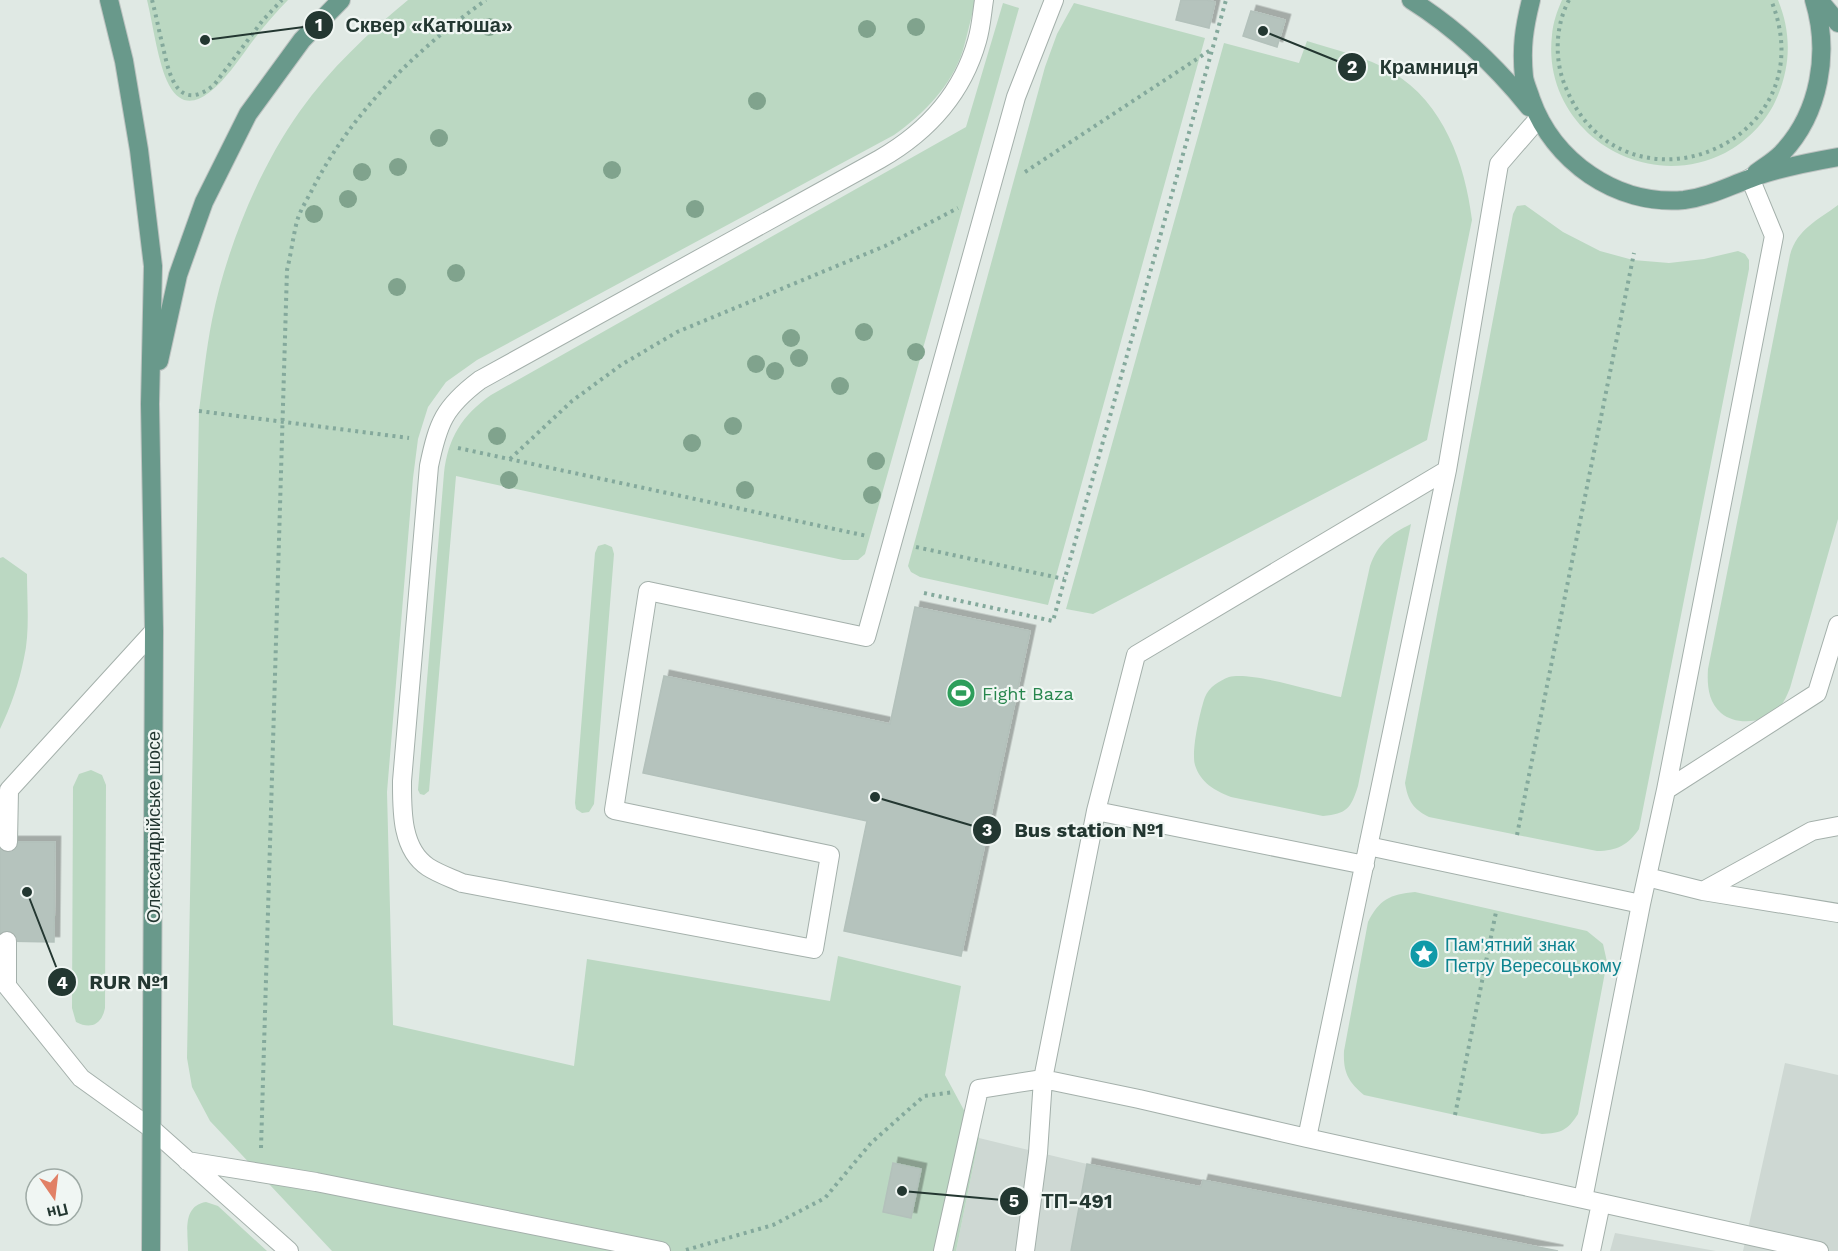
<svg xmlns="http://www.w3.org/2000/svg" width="1838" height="1251" viewBox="0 0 1838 1251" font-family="'Work Sans',sans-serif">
  <defs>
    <filter id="shadow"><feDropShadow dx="5.5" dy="-5.5" stdDeviation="0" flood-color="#0004"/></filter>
  </defs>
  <rect width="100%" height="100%" fill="#e0e9e4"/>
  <!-- built -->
  <path fill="#ced8d3" d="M1785 1063 1838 1075V1251H1743Z
    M979 1138 1087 1164 1201 1187 1203 1180 1558 1251H956Z
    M1615 1233 1716 1251H1610Z"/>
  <!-- green -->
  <path fill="#bbd8c2" d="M147 0H288C276 12 265 25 255 38 239 58 195 133 169 85 158 64 153 24 147 0Z
    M408 0H976C971 16 968 33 963 50 952 85 924 114 894 135L477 360 446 382 428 407 418 439 413 478 387 792 393 1025 574 1066 587 959 830 1001 838 956 961 986 945 1075 979 1138 956 1251H332L210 1121 192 1087 187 1058 199 411C203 381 206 350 212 320 226 250 258 170 300 111 330 69 368 33 408 0Z
    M1562 0H1778C1792 34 1791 68 1775 102 1765 123 1746 142 1725 153 1642 195 1541 129 1552 35 1553 23 1557 11 1562 0Z
    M1003 3 1019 8 865 554 858 560H843L456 476 429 791 424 795 420 794 418 790 444 473C448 438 462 415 491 395L966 127Z
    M1074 3 1205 38 1048 605 920 577 911 572 908 566 1045 67 1057 34Z
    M1307 41C1335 50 1367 57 1392 72 1444 103 1465 164 1472 220L1427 440 1093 614 1066 609 1224 43 1299 63Z
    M1525 205 1563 232 1600 251 1633 260 1669 263 1704 259 1738 251 1745 254 1749 260V269L1639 829C1628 845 1617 851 1597 851L1429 817C1413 809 1408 801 1405 783L1513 214 1517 206Z
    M1838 205V519L1790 688C1787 695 1784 703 1778 709 1765 723 1736 726 1721 713 1708 702 1707 684 1708 669L1790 255C1797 229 1818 220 1838 205Z
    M1411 524 1358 786C1351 808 1347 814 1323 816L1231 797C1215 791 1200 782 1195 765 1191 751 1200 711 1205 697 1209 687 1219 681 1229 677 1251 671 1315 692 1341 697L1370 566C1378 544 1390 534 1411 524Z
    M605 544 612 547 614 554 594 804 589 812 582 813 576 809 575 803 595 553 598 546Z
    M3 557 27 574C27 601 30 632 24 658 19 683 11 706 0 729V558Z
    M91 770 102 775 106 785 105 1008C102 1024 91 1030 76 1022L72 1008 73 787 79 774Z
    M1415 892 1587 931 1603 944 1607 962 1578 1114C1567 1131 1561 1133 1542 1134L1364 1095C1348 1082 1343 1072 1344 1051L1368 922C1379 900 1390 894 1415 892Z
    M206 1202 218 1206 267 1251H188C188 1232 182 1206 206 1202Z"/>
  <!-- building -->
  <path fill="#b5c3bd" stroke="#b3c1bb" stroke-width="1.5" filter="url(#shadow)" d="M1181 0H1207L1215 2 1209 28 1176 20Z
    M1251 11 1285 20 1277 47 1243 36Z
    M915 607 1030 631 961 956 844 931 867 821 643 773 664 676 890 724Z
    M0 842H55L54 942 0 941Z
    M893 1163 921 1169 911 1218 883 1212Z
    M1087 1164 1201 1187 1203 1180 1558 1251H1071Z"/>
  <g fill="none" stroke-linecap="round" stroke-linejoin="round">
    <!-- lane casing -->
    <g stroke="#a4b0ab" stroke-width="20">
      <path id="lane" d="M984 0C982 13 981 28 977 41 962 94 927 132 880 159L480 380C444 407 438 423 429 466L402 781C402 810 401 849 428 867 439 874 451 878 462 883L814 949 830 855 614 810 648 591 866 637 1016 97 1054 0
        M1538 119 1499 164 1447 470 1307 1138 1583 1199 1641 904 1666 790 1774 236 1750 178
        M1666 790 1817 693 1838 625
        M1096 811 1043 1079 1139 1099 1307 1138
        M8 842 9 790 154 631
        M1368 846 1641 904
        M1365 865 1096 811 1136 655 1447 470
        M1647 877 1703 891 1838 913
        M1703 891 1812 831 1838 826
        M7 941V986L81 1078 152 1129 289 1251
        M187 1161 316 1182 661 1251
        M1583 1199 1819 1251
        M943 1251 979 1089 1043 1079 1038 1153 1025 1251
        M1591 1251 1601 1203"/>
    </g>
    <!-- primary casing -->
    <g stroke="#bdc3c1" stroke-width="20">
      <path id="primary" d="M109 0 124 61 139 150 153 266 150 404 154 631 151 1251
        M1411 0C1457 29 1495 65 1529 107
        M1531 0C1524 28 1521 48 1524 77 1525 84 1529 92 1531 99 1553 161 1616 206 1684 200 1708 197 1727 187 1749 179 1777 168 1809 162 1838 157
        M1819 0 1838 23
        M1756 173C1764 167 1774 161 1782 153 1820 113 1830 52 1814 0
        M159 361 178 275 204 202 248 114 302 40 341 0"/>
    </g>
    <!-- path -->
    <path stroke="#84a99c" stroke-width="4" stroke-dasharray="3 4.5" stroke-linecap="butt" d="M152 0C156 15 159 31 163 47 169 75 178 114 214 85L263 20 282 0
      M1569 0C1555 26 1554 61 1566 88 1623 227 1830 144 1771 0
      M1025 172 1212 49
      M199 411 409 438
      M458 448 867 536
      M510 459 572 401 621 365 677 332 885 246 958 208
      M916 547 1064 579
      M924 593 1053 621 1226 0
      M1517 835 1634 253
      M1455 1115 1496 912
      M261 1148 287 270C291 254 293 237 297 221 300 211 306 201 311 192 350 114 415 50 486 0
      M686 1250 773 1225 825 1198 871 1143 924 1096 954 1092"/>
    <!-- lane -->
    <use href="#lane" stroke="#fff" stroke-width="18"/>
    <!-- primary -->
    <use href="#primary" stroke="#69998b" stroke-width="18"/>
  </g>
  <!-- trees -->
  <g fill="#80a38d">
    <circle cx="489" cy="27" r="9"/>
    <circle cx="916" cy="27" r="9"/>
    <circle cx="867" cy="29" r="9"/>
    <circle cx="757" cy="101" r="9"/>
    <circle cx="439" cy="138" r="9"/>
    <circle cx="398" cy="167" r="9"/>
    <circle cx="612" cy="170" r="9"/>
    <circle cx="362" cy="172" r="9"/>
    <circle cx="348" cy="199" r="9"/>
    <circle cx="695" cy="209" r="9"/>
    <circle cx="314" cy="214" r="9"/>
    <circle cx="456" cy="273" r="9"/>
    <circle cx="397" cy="287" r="9"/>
    <circle cx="864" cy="332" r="9"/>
    <circle cx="791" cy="338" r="9"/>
    <circle cx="916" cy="352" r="9"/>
    <circle cx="799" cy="358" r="9"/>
    <circle cx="756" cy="364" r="9"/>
    <circle cx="775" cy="371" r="9"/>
    <circle cx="840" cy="386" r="9"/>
    <circle cx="733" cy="426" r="9"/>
    <circle cx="497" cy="436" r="9"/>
    <circle cx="692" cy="443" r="9"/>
    <circle cx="876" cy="461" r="9"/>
    <circle cx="509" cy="480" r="9"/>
    <circle cx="745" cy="490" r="9"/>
    <circle cx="872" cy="495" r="9"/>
  </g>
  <!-- icons -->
  <defs>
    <g id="stadium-disc" transform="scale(1.5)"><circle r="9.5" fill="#2e9e5b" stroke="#f0f6f3"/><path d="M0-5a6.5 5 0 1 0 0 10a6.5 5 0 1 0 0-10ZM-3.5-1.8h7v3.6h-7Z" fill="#fff"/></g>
    <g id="sight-disc" transform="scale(1.5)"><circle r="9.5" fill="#0f9aa8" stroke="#f0f6f3"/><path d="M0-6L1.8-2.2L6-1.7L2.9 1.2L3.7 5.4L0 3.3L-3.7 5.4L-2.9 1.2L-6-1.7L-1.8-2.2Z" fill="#fff"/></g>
  </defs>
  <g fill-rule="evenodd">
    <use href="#stadium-disc" x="961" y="693"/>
    <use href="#sight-disc" x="1424" y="954"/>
  </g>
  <g text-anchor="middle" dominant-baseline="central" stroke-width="4.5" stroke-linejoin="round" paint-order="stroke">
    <!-- leisure labels -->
    <g font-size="18" fill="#27864d" stroke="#f0f6f3" text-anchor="start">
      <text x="982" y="693">Fight Baza</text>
    </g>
    <!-- street labels -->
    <g font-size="18" fill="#233731" stroke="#f0f6f3">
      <text transform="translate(153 827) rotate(-90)">Олександрійське шосе</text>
    </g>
    <!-- culture labels -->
    <g font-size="18" fill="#0d838f" stroke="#f0f6f3" text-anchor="start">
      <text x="1445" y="944">Пам'ятний знак<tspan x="1445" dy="21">Петру Вересоцькому</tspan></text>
    </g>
  </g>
  <!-- callouts -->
  <path fill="none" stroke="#233731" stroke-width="2" d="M205 40L319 25M1263 31L1352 67M875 797L987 830M27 892L62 982M902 1191L1014 1201"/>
  <g fill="#233731" stroke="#f0f6f3" stroke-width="2">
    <circle cx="205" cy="40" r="6"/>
    <circle cx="1263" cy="31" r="6"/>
    <circle cx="875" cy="797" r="6"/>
    <circle cx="27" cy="892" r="6"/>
    <circle cx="902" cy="1191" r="6"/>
    <circle cx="319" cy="25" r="15"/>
    <circle cx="1352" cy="67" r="15"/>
    <circle cx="987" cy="830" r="15"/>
    <circle cx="62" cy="982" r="15"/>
    <circle cx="1014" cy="1201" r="15"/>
  </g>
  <g font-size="18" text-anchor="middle" font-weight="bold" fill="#fff">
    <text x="319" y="31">1</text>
    <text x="1352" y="73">2</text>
    <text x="987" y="836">3</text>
    <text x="62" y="989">4</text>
    <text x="1014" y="1207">5</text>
  </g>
  <g font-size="20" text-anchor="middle" font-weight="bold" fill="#233731" stroke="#f0f6f3" stroke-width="4.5" stroke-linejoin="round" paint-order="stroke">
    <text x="429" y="32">Сквер «Катюша»</text>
    <text x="1429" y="74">Крамниця</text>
    <text x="1089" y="837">Bus station №1</text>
    <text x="129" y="989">RUR №1</text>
    <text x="1077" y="1208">ТП-491</text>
  </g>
  <!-- north arrow -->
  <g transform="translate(54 1197) rotate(166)"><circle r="28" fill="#f0f6f3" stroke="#9eaaa5" stroke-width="1.5"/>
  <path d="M0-4.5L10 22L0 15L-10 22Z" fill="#e18065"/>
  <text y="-9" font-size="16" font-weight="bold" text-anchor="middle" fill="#233731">Пн</text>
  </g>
</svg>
